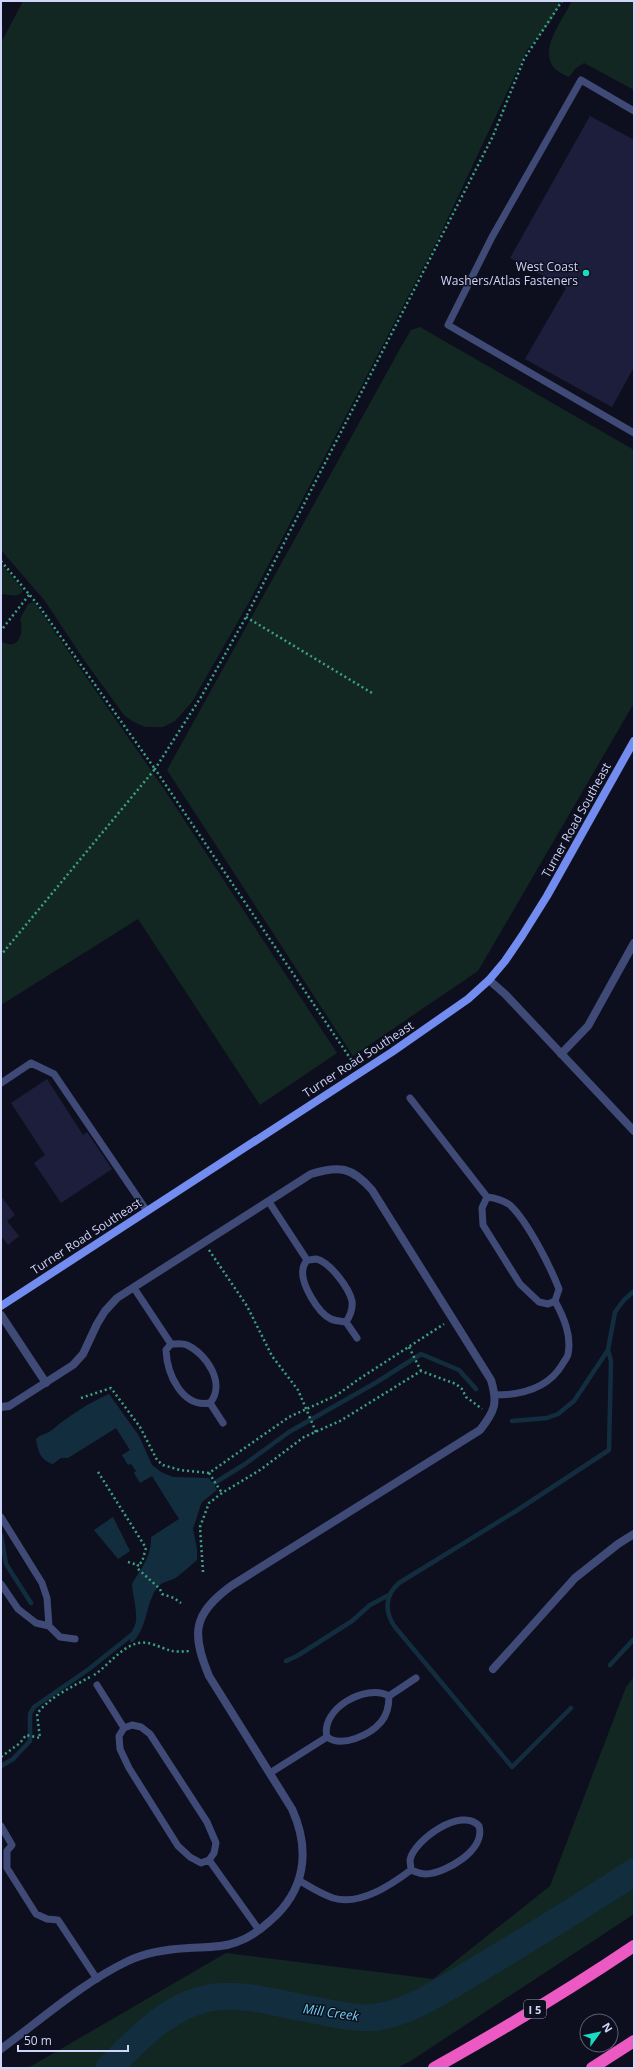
<svg xmlns="http://www.w3.org/2000/svg" width="635" height="2069" viewBox="0 0 635 2069" font-family="'Open Sans',sans-serif">
  <rect width="100%" height="100%" fill="#0e0f1e"/>
  <!-- green -->
  <path fill="#122721" d="M23 1H562L550 23 527 50 438 239 248 604 192 702 175 721 163 727H145L132 721 124 715 84 660 45 601 1 550V43Z
    M572 1H634V90L584 63 576 68 569 77C529 62 559 26 572 1Z
    M420 327 634 450V703L478 971 353 1056 167 770 401 347 411 330Z
    M1 564 23 590C19 599 9 594 1 594Z
    M34 602 164 789 337 1053 260 1105 138 919 1 1005V641C18 652 25 633 20 619L28 604Z
    M634 1677V1914L409 2062 396 2068H28L226 1953 433 1979 550 1886 626 1687Z"/>
  <!-- water -->
  <path fill="#122e3e" d="M109 1394 139 1436 152 1465 161 1472 173 1477 209 1478 217 1490 202 1502 200 1507 193 1529 197 1549V1560C191 1565 185 1571 178 1576 171 1582 163 1580 157 1588 145 1605 148 1626 133 1642H130C130 1630 135 1629 136 1621 137 1608 133 1597 132 1584 141 1568 152 1556 151 1537L179 1519 152 1476 140 1483 134 1473 136 1471 131 1464 128 1465 122 1455 130 1450 116 1428 68 1458H61L53 1464C40 1460 38 1451 36 1439 41 1434 47 1434 52 1430 70 1415 87 1404 109 1394Z
    M113 1517 130 1551 118 1559 94 1530Z"/>
  <g fill="none" stroke-linecap="round" stroke-linejoin="round">
    <!-- stream -->
    <path stroke="#122e3e" stroke-width="4.5" d="M512 1421 547 1418 558 1414 574 1401 608 1350 615 1312 624 1300 634 1291
      M208 1487 245 1464 289 1432 377 1382 421 1354 459 1370 476 1389
      M1 1535 6 1564 31 1603
      M286 1661 297 1656 352 1621 370 1605 389 1595
      M610 1665 634 1639
      M571 1708 512 1767 395 1627C384 1612 385 1595 399 1583L516 1511 609 1450 611 1361 608 1350
      M1 1766 13 1759 30 1741V1714L34 1707 89 1669 134 1633"/>
    <!-- river -->
    <path stroke="#122e3e" stroke-width="27" d="M109 2068C138 2038 171 2003 215 1997 247 1993 283 2005 314 2010 336 2014 361 2021 383 2016 416 2009 446 1988 475 1971 529 1939 582 1906 634 1872"/>
  </g>
  <!-- building -->
  <path fill="#1d1e3c" d="M590 116 634 140V367L612 407 525 359 566 288 510 258Z
    M47 1079 83 1135 87 1132 112 1169 61 1203 34 1163 45 1155 11 1103Z
    M1 1196 15 1215 7 1221 19 1236 8 1245 1 1236Z"/>
  <g fill="none" stroke-linecap="round" stroke-linejoin="round">
    <!-- path -->
    <path stroke="#3ba384" stroke-width="2.5" stroke-dasharray="2 3" stroke-linecap="butt" d="M1 561 39 606 155 769 1 955
      M246 617 372 693
      M3 628 29 595
      M354 1064 155 769 201 697 246 617 493 136 524 59 562 1
      M209 1250 247 1306 272 1356 298 1390 316 1432
      M409 1347 421 1371
      M81 1398 111 1388 140 1427 157 1460 163 1465 180 1470 209 1473 289 1417 337 1395 359 1379 444 1324
      M98 1472 146 1548 142 1562 138 1565
      M209 1473 222 1493
      M128 1562 138 1565 137 1568 160 1589 162 1594 174 1598 181 1603
      M203 1572 200 1527 209 1503 222 1493 260 1470 304 1437 340 1421 421 1371 456 1384 462 1389 466 1397 482 1409
      M94 1675C111 1664 128 1636 152 1644 170 1650 170 1653 190 1651
      M1 1757 20 1743 26 1735 40 1738 37 1714C49 1697 72 1687 90 1677"/>
    <!-- lane -->
    <path stroke="#3f4a77" stroke-width="7" d="M634 111 581 80 492 237 448 325 634 433
      M1 1083 31 1063 54 1074 147 1211
      M410 1098 487 1197C495 1198 503 1200 510 1205 528 1222 550 1266 559 1289L555 1301 548 1304 539 1302 520 1284 483 1225 482 1208 487 1197
      M269 1202 307 1260C310 1260 314 1259 316 1259 330 1262 349 1288 352 1301 353 1309 350 1316 346 1322 341 1321 335 1321 331 1319 318 1313 300 1283 303 1269 303 1266 305 1263 307 1260
      M134 1288 171 1344C176 1344 183 1343 187 1345 207 1354 226 1384 210 1403 182 1408 167 1374 166 1350L171 1344
      M346 1322 357 1338
      M495 1395C522 1395 548 1388 562 1365 564 1361 568 1357 568 1354 572 1335 563 1316 555 1301
      M210 1403 223 1423
      M1 1517 42 1583 47 1598 49 1626
      M1 1584 18 1609 36 1623 49 1626 60 1637 75 1639
      M97 1685 124 1728
      M389 1696 416 1678
      M132 1725 141 1727 150 1734 207 1822 216 1843 214 1853 209 1860 201 1863 190 1857 178 1846 129 1768 120 1749 119 1736 124 1728Z
      M270 1773 327 1737C320 1709 366 1683 389 1696 389 1706 387 1715 381 1722 370 1735 342 1748 327 1737
      M1 1826 12 1845 7 1851V1868L36 1914 47 1919 58 1920 97 1979
      M209 1860 259 1930
      M300 1881C310 1887 321 1894 333 1898 360 1906 391 1885 411 1870 411 1867 410 1863 410 1860 414 1840 462 1806 479 1826 486 1850 446 1873 426 1874 420 1874 416 1872 411 1870"/>
    <!-- street -->
    <path stroke="#3f4a77" stroke-width="8" d="M489 980 505 994 634 1131
      M561 1054 588 1026 634 943
      M1 1315 46 1383
      M1 1407 9 1406 73 1365 83 1354 97 1324 105 1311 117 1298 311 1174C339 1165 352 1167 372 1190L491 1380C498 1403 495 1411 480 1430L231 1586C193 1614 191 1633 209 1676L292 1809C311 1851 305 1891 270 1921 260 1930 249 1938 237 1942 222 1948 205 1947 189 1948 169 1949 147 1952 128 1961 82 1983 42 2019 1 2049
      M493 1669 575 1578 618 1544 634 1534"/>
    <!-- secondary -->
    <path stroke="#728cef" stroke-width="8" d="M1 1306 392 1052 468 999 489 980 505 961 522 936 547 896 634 741"/>
    <!-- highway -->
    <path stroke="#ec59c2" stroke-width="12" d="M434 2068C502 2030 569 1990 634 1946
      M592 2068 634 2041"/>
  </g>
  <!-- markers -->
  <circle fill="#19ddc2" stroke="#0e0f1e" stroke-width="1.5" cx="586" cy="273" r="4"/>
  <g text-anchor="middle" dominant-baseline="central" stroke-width="3" stroke-linejoin="round" paint-order="stroke">
    <!-- shield labels -->
    <rect fill="#0e0f1e" stroke="#969ab8" stroke-width="1" x="524" y="2000" width="22" height="18" rx="3"/>
    <g font-size="11" font-weight="bold" fill="#d0d5fa">
      <text x="535" y="2009">I 5</text>
    </g>
    <!-- poi labels -->
    <g font-size="12" fill="#d0d5fa" stroke="#0e0f1e" text-anchor="end">
      <text x="578" y="266">West Coast<tspan x="578" dy="14">Washers/Atlas Fasteners</tspan></text>
    </g>
    <!-- street labels -->
    <g font-size="12" fill="#d0d5fa" stroke="#0e0f1e">
      <text transform="translate(576 820) rotate(-61)">Turner Road Southeast</text>
      <text transform="translate(358 1059) rotate(-33)">Turner Road Southeast</text>
      <text transform="translate(86 1236) rotate(-33)">Turner Road Southeast</text>
    </g>
    <!-- water labels -->
    <g font-size="13" font-style="italic" fill="#6ad0ee" stroke="#0e0f1e">
      <text transform="translate(331 2012) rotate(8)">Mill Creek</text>
    </g>
  </g>
  <!-- border -->
  <rect width="635" height="2069" fill="none" stroke="#d0d5fa" stroke-width="4"/>
  <!-- north arrow -->
  <g transform="translate(599 2033) rotate(57)"><circle r="19" fill="#0e0f1e" stroke="#5c5e76"/>
  <path d="M0-3L7 15L0 10L-7 15Z" fill="#19ddc2"/>
  <text y="-6" font-size="11" font-weight="bold" text-anchor="middle" fill="#d0d5fa">N</text>
  </g>
  <!-- scale -->
  <path d="M18 2045v6h110v-6" fill="none" stroke="#d0d5fa" stroke-width="2"/>
  <text x="24" y="2045" font-size="12" fill="#d0d5fa" stroke="#0e0f1e" stroke-width="3" paint-order="stroke">50 m</text>
</svg>
